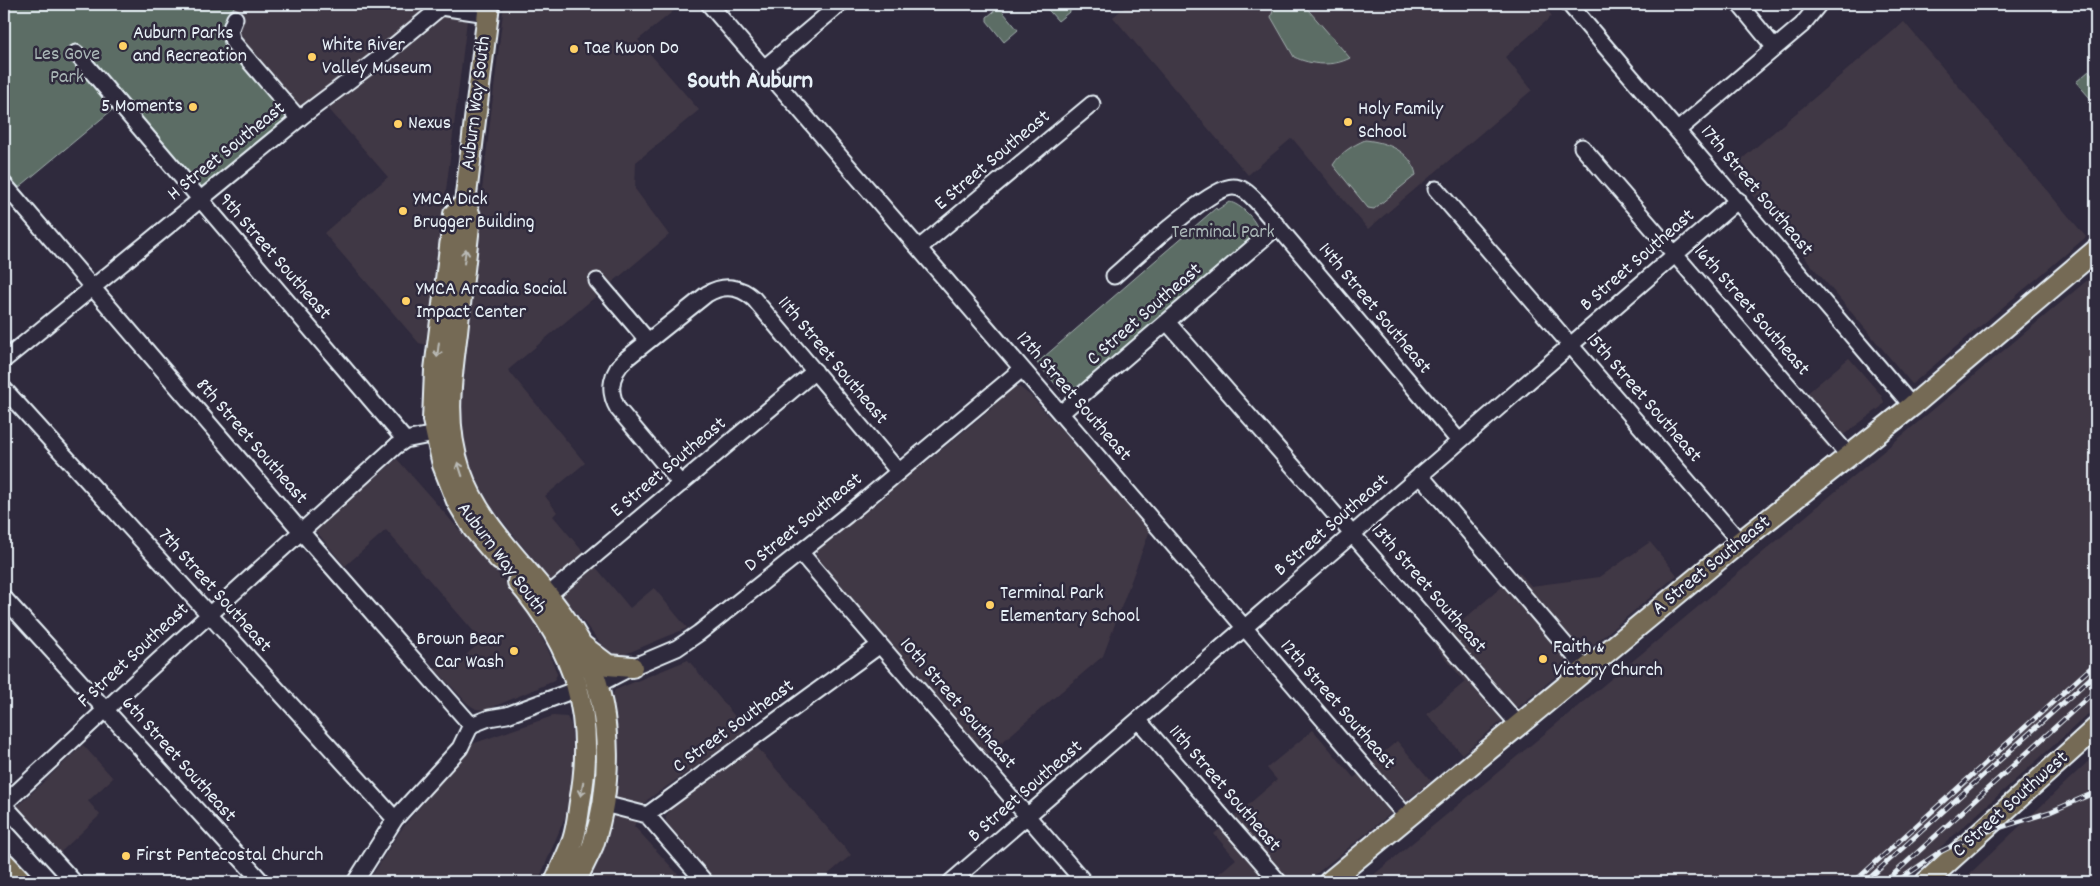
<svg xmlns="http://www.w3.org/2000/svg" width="2100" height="886" viewBox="0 0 2100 886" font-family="Dekko,sans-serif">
  <rect width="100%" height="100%" fill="#2f2a3d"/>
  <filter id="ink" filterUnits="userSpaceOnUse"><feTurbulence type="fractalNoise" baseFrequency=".02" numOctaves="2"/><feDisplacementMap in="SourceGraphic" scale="10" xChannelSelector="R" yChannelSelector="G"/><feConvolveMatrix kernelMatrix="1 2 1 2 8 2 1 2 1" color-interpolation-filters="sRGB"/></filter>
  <g filter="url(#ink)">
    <!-- built -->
    <path fill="#413845" d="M236 4H469L427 345 419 343 324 233 388 177 327 107 311 120 305 114 293 123 220 34 223 24Z
      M504 4H682L638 40 699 110 636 162 635 189 669 235 508 370 585 463 545 496 557 512 553 516 630 608 654 588 687 628 623 655 613 654 606 650 488 503 468 466 462 436 457 402Z
      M1129 4H1542L1552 16 1505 57 1532 90 1368 229 1292 138 1248 175 1113 17Z
      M1904 22 2086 237 1912 384 1730 169Z
      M2096 273V707L1902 882H1365L1669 631Z
      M1849 358 1881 395 1884 402 1881 407 1827 447 1792 406Z
      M1018 386 1031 396 1150 530 1103 656 987 755 817 557 816 550 835 532 843 530 887 495 891 486 916 466 924 464 991 409 997 399 1012 387Z
      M397 459 514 592 535 624 549 652 557 674 554 681 486 710 476 709 468 704 434 668 459 661 482 641 386 530 345 566 315 530Z
      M1650 542 1677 575 1462 754 1427 714 1465 682 1434 645 1519 572 1531 586 1600 577Z
      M688 660 747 731 647 800 634 826 685 882H588L599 857 619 780 617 733 612 696 615 690Z
      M553 716 567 717 571 725 575 776 565 817 538 882H368L398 834 469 745Z
      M1313 730 1354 778 1397 741 1431 781 1306 882H1209L1236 859 1214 834 1277 780 1267 768Z
      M83 745 113 778 88 801 100 815 48 864 5 818Z
      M756 746 851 855 819 882H717L666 822V816L671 809Z
      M2096 754V882H1961Z"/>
    <!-- green -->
    <path fill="#5c6d65" stroke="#a2afae" d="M4 4H236L223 24 220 34 293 123 199 200 118 105 17 189 4 173Z
      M1043 4H1079L1058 21Z
      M1275 4H1303L1350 58C1333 67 1311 65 1294 57L1271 17Z
      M999 7 1018 30 1004 42 987 21V17Z
      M2089 71 2096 79V105L2076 82Z
      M1365 140C1386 142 1412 151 1416 175L1374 209 1368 208 1333 165C1341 152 1352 146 1365 140Z
      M1229 202C1240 203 1260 223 1258 234L1074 390 1064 394 1037 363 1216 208 1217 210Z"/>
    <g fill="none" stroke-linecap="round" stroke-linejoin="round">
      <!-- minor casing -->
      <g stroke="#e8f1f8" stroke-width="19">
        <path id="minor" d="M709 4 1407 817
          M1569 4 1912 406
          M1739 4 1775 48
          M235 18 230 31 233 42 299 119
          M76 53 405 440
          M764 68 840 4
          M1678 130 1802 25 1819 4
          M1582 147 1850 457
          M4 184 311 543 471 725
          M1436 189 1740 542
          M919 248 1092 104
          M1114 276C1135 258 1209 187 1233 187 1244 187 1251 196 1258 203L1459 441
          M597 281 648 341
          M1167 322 1519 725
          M4 360 305 114 378 59 441 7 487 14
          M4 389 395 819
          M1061 413 1278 226
          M1420 475 1586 669
          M681 484 618 409C607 390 611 372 627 358L707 294C724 284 740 286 754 299L898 471
          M800 552 1084 882
          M548 595 815 371
          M4 598 262 882
          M597 685 632 667 677 648 699 633 847 515 1022 369
          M1139 721 1279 882
          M4 804 158 661 396 446 405 440 435 434
          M604 804 647 815 880 645
          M4 805 74 882
          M647 815 705 882
          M355 882 395 819 460 748 471 725 489 718 507 715 577 689
          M951 882 1738 200"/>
      </g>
      <!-- major casing -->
      <g stroke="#e8f1f8" stroke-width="24">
        <path id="major" d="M489 4 465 203 470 216C466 255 461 294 457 332 451 380 444 423 460 470 477 520 516 556 548 596 565 617 580 638 590 663 612 719 612 788 593 845 588 857 581 870 575 882
          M465 203 454 214 435 370 433 420 443 465 457 501 473 528 500 560
          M518 582C575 649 596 716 580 802 578 815 577 828 573 840 568 854 561 868 555 882
          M583 646 608 665 632 667
          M1329 882 1740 542 1912 406 2096 250
          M1926 882 2096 728"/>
      </g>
      <!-- highway casing -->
      <g stroke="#e8f1f8" stroke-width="26">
        <path id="highway" d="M4 864 21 882"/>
      </g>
      <!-- minor -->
      <use href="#minor" stroke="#2f2a3d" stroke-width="15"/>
      <!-- major -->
      <use href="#major" stroke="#756a55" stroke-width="20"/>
      <!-- highway -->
      <use href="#highway" stroke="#756a55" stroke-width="22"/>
      <!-- rail casing -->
      <g stroke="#e8f1f8" stroke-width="5">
        <path id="rail" d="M1854 882 2096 663
          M1865 882 2096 673
          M1885 882 2096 690
          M1896 882 1938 853 1958 843 1979 834 2050 812 2096 792"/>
      </g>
      <!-- rail -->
      <use href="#rail" stroke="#2f2a3d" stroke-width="3" stroke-dasharray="9" stroke-linecap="butt"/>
    </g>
    <!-- one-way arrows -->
    <defs><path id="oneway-shaft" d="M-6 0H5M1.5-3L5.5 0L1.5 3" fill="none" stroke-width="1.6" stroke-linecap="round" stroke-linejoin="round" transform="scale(1.25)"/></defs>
    <g stroke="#babbb7">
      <use href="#oneway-shaft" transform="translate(465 256) rotate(-83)"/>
      <use href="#oneway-shaft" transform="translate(438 350) rotate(97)"/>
      <use href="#oneway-shaft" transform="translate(460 469) rotate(-108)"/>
      <use href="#oneway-shaft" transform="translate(582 789) rotate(100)"/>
    </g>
  </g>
  <!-- markers -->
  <g fill="#ffd166" stroke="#2f2a3d" stroke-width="2">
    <circle cx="123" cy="46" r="5"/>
    <circle cx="574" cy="49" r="5"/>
    <circle cx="312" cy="57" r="5"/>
    <circle cx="193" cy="107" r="5"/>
    <circle cx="1348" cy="122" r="5"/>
    <circle cx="398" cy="124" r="5"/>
    <circle cx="403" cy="211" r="5"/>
    <circle cx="406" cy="301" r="5"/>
    <circle cx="990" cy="605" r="5"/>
    <circle cx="514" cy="651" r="5"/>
    <circle cx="1543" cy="659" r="5"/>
    <circle cx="126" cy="856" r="5"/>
  </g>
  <g text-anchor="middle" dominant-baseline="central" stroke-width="5" stroke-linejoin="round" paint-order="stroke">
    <!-- poi labels -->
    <g font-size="20" fill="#e8f1f8" stroke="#2f2a3d" text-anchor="start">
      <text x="133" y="34">Auburn Parks<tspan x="133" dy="23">and Recreation</tspan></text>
      <text x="322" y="46">White River<tspan x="322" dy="23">Valley Museum</tspan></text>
      <text x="584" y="49">Tae Kwon Do</text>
      <text x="183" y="107" text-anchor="end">5 Moments</text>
      <text x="1358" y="110">Holy Family<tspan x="1358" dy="23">School</tspan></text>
      <text x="408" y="124">Nexus</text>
      <text x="413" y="200">YMCA Dick<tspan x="413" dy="23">Brugger Building</tspan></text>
      <text x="416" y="290">YMCA Arcadia Social<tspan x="416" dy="23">Impact Center</tspan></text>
      <text x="1000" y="594">Terminal Park<tspan x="1000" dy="23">Elementary School</tspan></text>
      <text x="504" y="640" text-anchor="end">Brown Bear<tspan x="504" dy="23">Car Wash</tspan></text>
      <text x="1553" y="648">Faith &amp;<tspan x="1553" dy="23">Victory Church</tspan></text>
      <text x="136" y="856">First Pentecostal Church</text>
    </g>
    <!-- park labels -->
    <g font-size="20" fill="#a9b6b6" stroke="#2f2a3d">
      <text x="67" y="55">Les Gove<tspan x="67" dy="23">Park</tspan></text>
      <text x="1223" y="233">Terminal Park</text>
    </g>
    <!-- street labels -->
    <g font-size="20" fill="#e8f1f8" stroke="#2f2a3d">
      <text transform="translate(477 103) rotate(-83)">Auburn Way South</text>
      <text transform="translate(227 152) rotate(-39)">H Street Southeast</text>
      <text transform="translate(993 161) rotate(-40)">E Street Southeast</text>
      <text transform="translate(1756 191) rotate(50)">17th Street Southeast</text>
      <text transform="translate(274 257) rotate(49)">9th Street Southeast</text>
      <text transform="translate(1638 261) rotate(-41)">B Street Southeast</text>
      <text transform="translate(1374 309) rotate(50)">14th Street Southeast</text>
      <text transform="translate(1751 311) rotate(49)">16th Street Southeast</text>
      <text transform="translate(1145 315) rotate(-41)">C Street Southeast</text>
      <text transform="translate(832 361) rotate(50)">11th Street Southeast</text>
      <text transform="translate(1073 397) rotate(49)">12th Street Southeast</text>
      <text transform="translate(1643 398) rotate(49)">15th Street Southeast</text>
      <text transform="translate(251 442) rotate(49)">8th Street Southeast</text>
      <text transform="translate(669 468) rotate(-40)">E Street Southeast</text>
      <text transform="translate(804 523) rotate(-39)">D Street Southeast</text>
      <text transform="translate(1332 526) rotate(-41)">B Street Southeast</text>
      <text transform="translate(501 559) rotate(53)">Auburn Way South</text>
      <text transform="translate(1712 566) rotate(-39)">A Street Southeast</text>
      <text transform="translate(1428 589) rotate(49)">13th Street Southeast</text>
      <text transform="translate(214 591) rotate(48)">7th Street Southeast</text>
      <text transform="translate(134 656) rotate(-43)">F Street Southeast</text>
      <text transform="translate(957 704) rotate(49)">10th Street Southeast</text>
      <text transform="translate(1337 705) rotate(49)">12th Street Southeast</text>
      <text transform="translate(734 727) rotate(-36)">C Street Southeast</text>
      <text transform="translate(178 760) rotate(48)">6th Street Southeast</text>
      <text transform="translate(1224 789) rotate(49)">11th Street Southeast</text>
      <text transform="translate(1026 792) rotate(-41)">B Street Southeast</text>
      <text transform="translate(2011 805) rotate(-42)">C Street Southwest</text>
    </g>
    <!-- district labels -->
    <g font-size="25" font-weight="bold" fill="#e8f1f8" stroke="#2f2a3d">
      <text x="750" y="82">South Auburn</text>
    </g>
  </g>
  <!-- margin -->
  <rect width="2100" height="886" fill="none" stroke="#2f2a3d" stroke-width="20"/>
  <rect x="10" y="10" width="2080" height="866" fill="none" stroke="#e8f1f8" stroke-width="2" filter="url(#ink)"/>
</svg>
